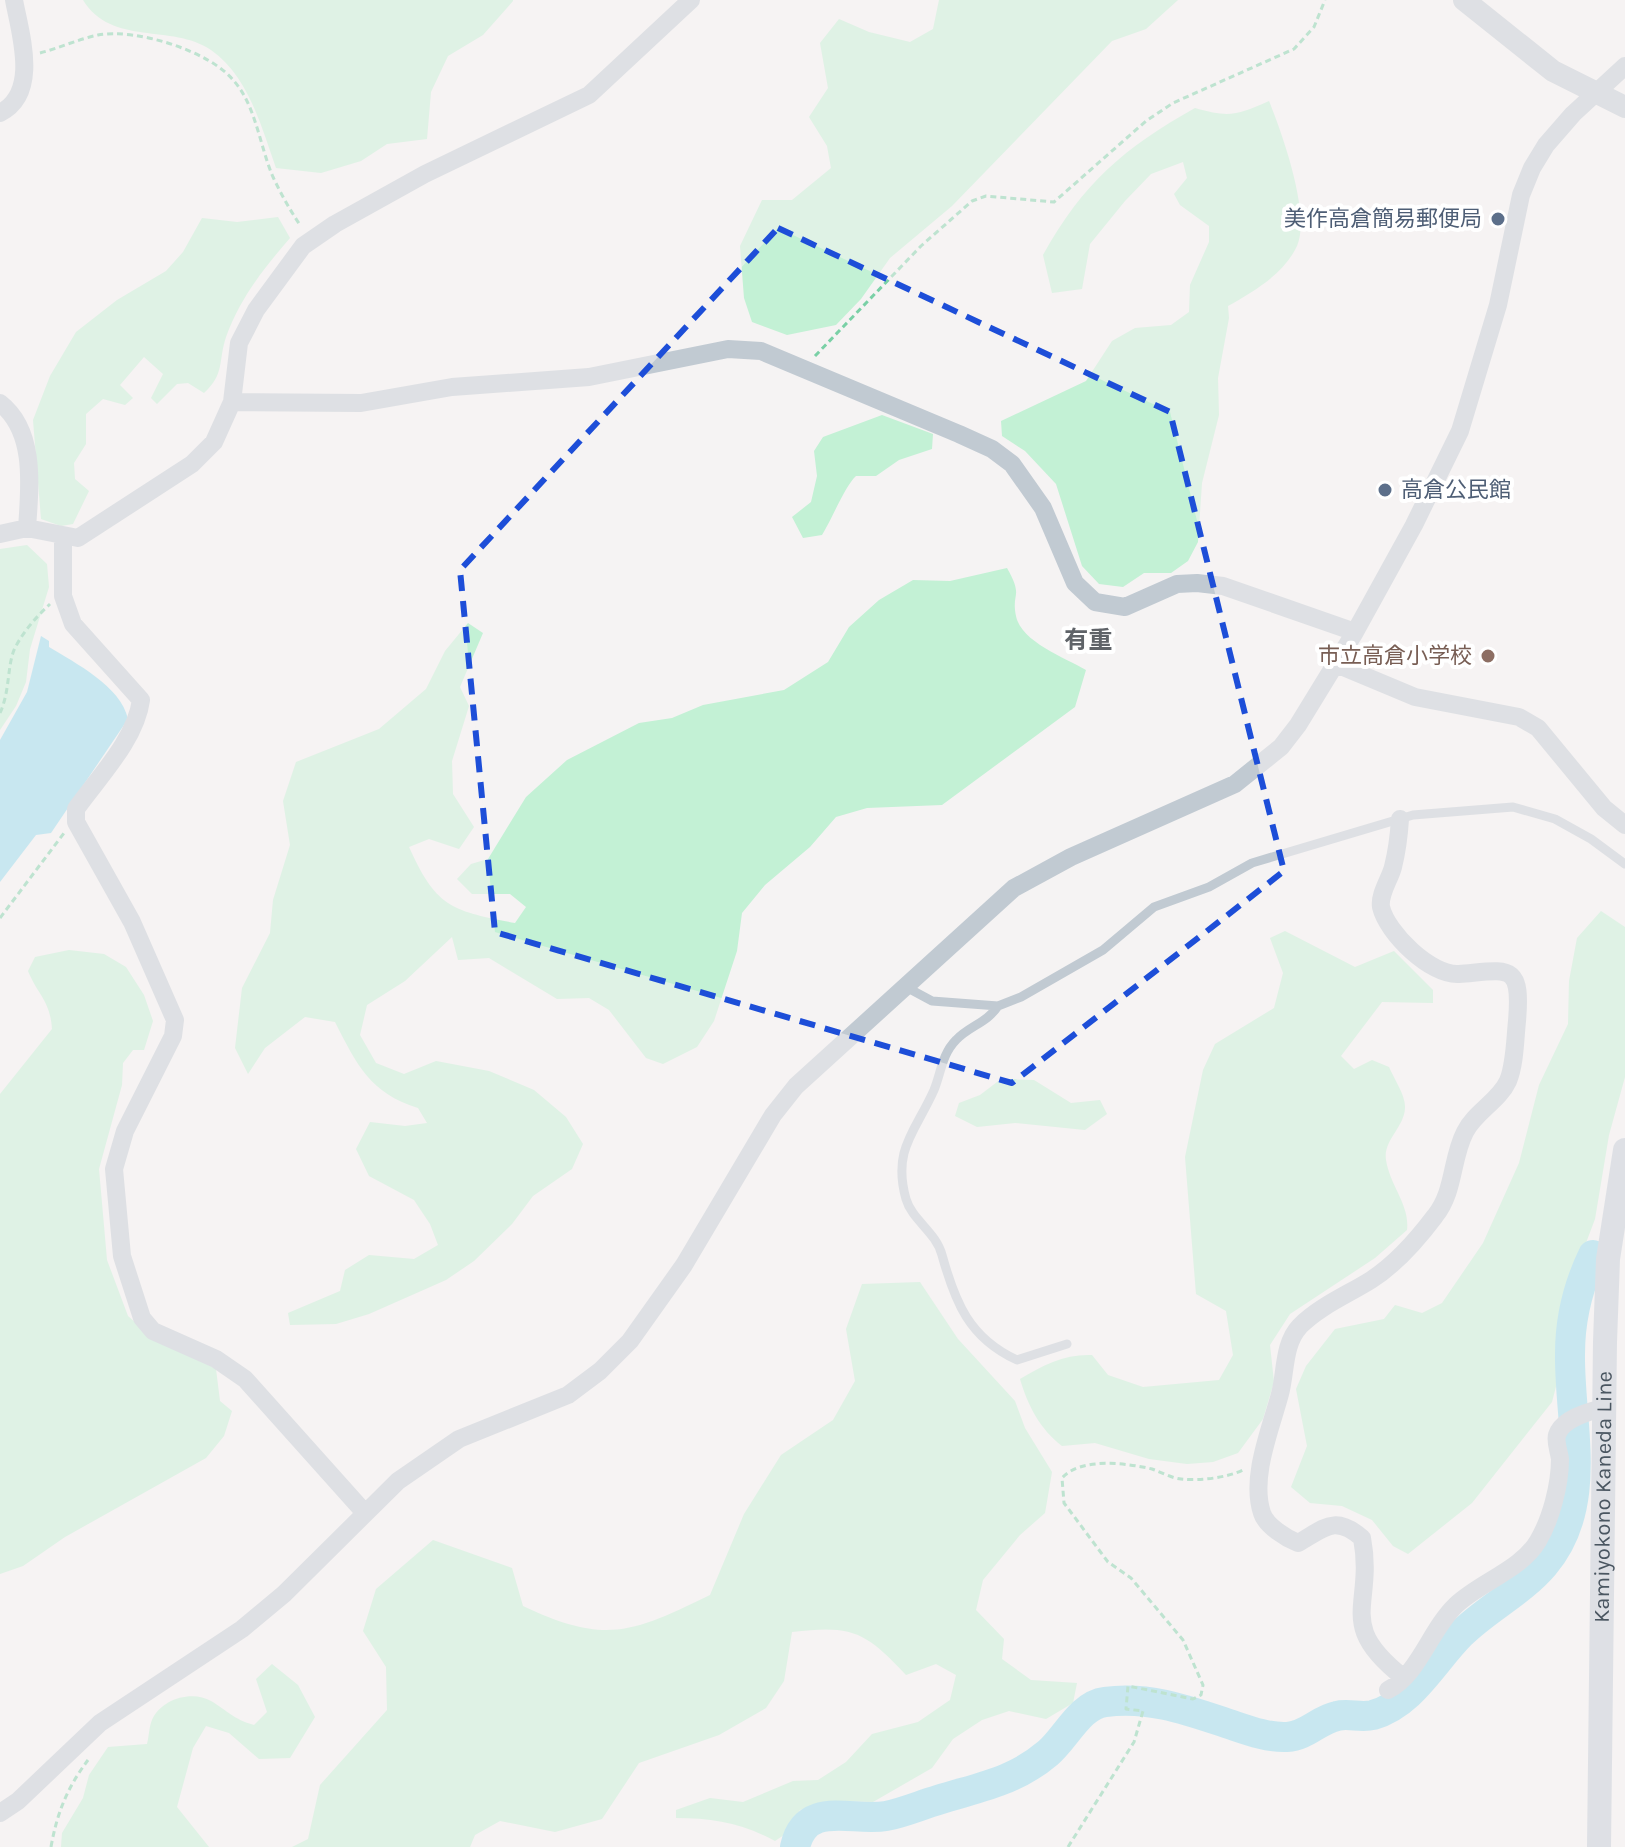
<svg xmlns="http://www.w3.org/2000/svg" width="1625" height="1847" viewBox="0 0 1625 1847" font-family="Karla,'Noto Sans JP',sans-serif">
  <rect width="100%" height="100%" fill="#f5f3f3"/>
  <!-- green -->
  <path fill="#c3f1d5" d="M83 0H513V1L483 35 448 56 431 92 427 139 387 144 361 161 321 173 276 168C261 126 249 77 211 50 172 23 112 47 83 0Z
    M939 0H1178L1146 29 1112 41 952 206 890 258 861 299 836 325 787 335 752 322 744 298 740 246 762 200H792L831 168 827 146 809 117 828 88 820 43 839 19 869 32 910 42 933 29Z
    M1269 101C1282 133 1311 214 1297 246 1284 274 1254 291 1228 306L1229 318 1218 378 1219 415 1202 483 1198 542 1188 561 1171 573H1144L1123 587 1099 584 1082 566 1056 484 1025 451 1002 436 1001 421 1086 381 1112 341 1135 328 1171 325 1189 312 1190 285 1209 242V226L1180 205 1174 194 1187 178 1183 162 1151 174 1125 201 1090 244 1082 289 1052 293 1043 255C1083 183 1124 148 1195 108 1229 118 1238 115 1269 101Z
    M278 217 290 238C264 268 240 298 226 337 218 361 225 374 204 393L188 383 177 384 157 404 151 398 163 374 144 357 120 385 133 398 125 405 103 399 86 414V444L74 463 75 479 89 491 73 524 61 526 41 519 33 420 50 376 76 332 117 300 166 271 183 252 202 218 237 222Z
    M882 415 933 434 932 449 899 460 876 476H856C845 486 832 519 822 535L803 538 792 517 811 502 817 476 814 451 823 437Z
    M27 545 47 564 49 587 30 649 26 682 16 706 0 730V549Z
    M1007 568C1024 598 1011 592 1016 616 1021 642 1066 658 1086 670L1075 707 942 805 867 808 836 817 810 847 765 885 742 913 737 951 714 1021 697 1047 663 1064 646 1058 609 1010 589 998 557 999 489 958 458 960 452 937 405 981 367 1005 360 1035 376 1063 404 1074 436 1061 489 1071 534 1090 566 1117 583 1144 572 1169 533 1196 512 1224 474 1261 446 1280 369 1314 336 1324 290 1325 288 1313 340 1291 345 1270 369 1255 414 1259 438 1245 430 1224 414 1200 369 1176 356 1149 370 1122 405 1126 427 1123 418 1108C370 1093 357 1065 335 1022L305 1017 265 1048 248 1074 235 1048 242 988 270 933 273 900 290 845 283 801 296 762 379 729 426 689 445 651 468 623 483 633 460 687 469 706 452 761 453 794 474 827 459 849 429 839 409 847C436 907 451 911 515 923L526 907 510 894H472L457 879 471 864 488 859 526 797 567 760 639 723 672 718 703 705 784 690 828 662 849 627 879 600 913 580 950 581Z
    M1601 911 1625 927V1077L1609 1135 1595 1219 1575 1272 1562 1321 1558 1379 1552 1402 1472 1503 1408 1554 1393 1546 1372 1520 1342 1506 1310 1503 1291 1487 1307 1446 1296 1389 1306 1366 1335 1329 1384 1319 1395 1305 1422 1313 1442 1303 1483 1243 1519 1163 1539 1085 1568 1024 1569 981 1577 938Z
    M1285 931 1355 967 1394 951 1433 990V1003L1382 1002 1341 1056 1354 1069 1372 1060 1389 1067C1394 1079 1406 1096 1405 1108 1404 1128 1383 1140 1386 1160 1390 1186 1410 1205 1407 1230L1375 1258 1290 1314 1270 1345 1274 1382 1263 1419 1238 1453 1213 1462 1187 1464 1149 1459 1095 1443 1062 1446C1040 1429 1028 1406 1020 1379 1043 1365 1065 1354 1092 1355L1108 1375 1143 1387 1219 1380 1233 1355 1226 1311 1196 1294 1185 1157 1203 1070 1215 1044 1274 1008 1283 973 1270 938Z
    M69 950 104 954 126 967 144 995 153 1021 144 1050H133L123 1063 122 1085 99 1169 107 1260 128 1316 145 1331 216 1369 220 1401 232 1411 224 1436 206 1458 65 1537 23 1566 0 1574V1094L52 1029C50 1000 39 997 28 971L35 957Z
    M1001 1079 1034 1080 1071 1103 1100 1100 1107 1114 1085 1130 1015 1123 977 1127 955 1116 959 1103 980 1095Z
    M920 1282 958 1339 1015 1401 1025 1428 1052 1472 1045 1513 1020 1535 983 1580 976 1610 1004 1639 1002 1659 1031 1680 1077 1683 1073 1703 1046 1719 1009 1711 982 1720 953 1739 932 1768 873 1802 833 1801 800 1810 787 1833 775 1841C742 1823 713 1818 676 1818V1810L710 1798 743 1802 793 1781 818 1780 846 1762 872 1734 918 1722 950 1700 956 1675 936 1664 906 1675C865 1631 852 1625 792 1632L784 1681 766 1708 719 1735 639 1763 602 1819 555 1832 500 1821 475 1835 470 1847H292L308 1839 320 1785 387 1710 386 1667 363 1631 376 1589 433 1540 512 1568 523 1606C605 1645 632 1633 710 1595L744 1514 781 1455 833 1420 855 1381 846 1329 862 1284Z
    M272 1664 298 1685 315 1717 290 1758 259 1759 229 1733 206 1726 193 1748 177 1807 209 1847H61L62 1833 83 1798 89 1775 108 1747 147 1744C149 1737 149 1727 152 1720 161 1699 192 1690 211 1701 228 1711 233 1719 254 1725L267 1712 256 1679Z"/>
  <!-- water -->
  <path fill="#90daee" d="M41 636 49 641V647C75 663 121 686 128 719L51 833 36 835 0 882V740L27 692Z"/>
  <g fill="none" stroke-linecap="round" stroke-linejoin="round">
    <!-- river -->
    <path stroke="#90daee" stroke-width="30" d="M795 1847C806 1799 852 1822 886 1816 903 1813 921 1805 938 1800 979 1787 1014 1782 1048 1753 1066 1738 1080 1705 1105 1702 1149 1696 1187 1710 1229 1724 1247 1730 1268 1738 1287 1737 1307 1736 1318 1720 1337 1716 1348 1713 1361 1718 1373 1715 1412 1704 1433 1662 1461 1634 1486 1609 1521 1592 1544 1565 1595 1505 1569 1424 1570 1354 1570 1319 1578 1286 1593 1255"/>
    <!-- path -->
    <path stroke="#7ad0a6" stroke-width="3" stroke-dasharray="6 4" stroke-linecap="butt" d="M40 53C59 48 79 39 98 35 136 28 210 51 234 81 256 106 260 147 273 177 281 194 290 210 300 225
      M815 356 921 246 972 201 986 196 1054 202 1146 121 1173 103 1294 49 1314 27 1325 0
      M0 713C10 691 7 668 14 650 22 633 36 617 50 604
      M0 918 64 833
      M51 1847C57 1813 67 1788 88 1760
      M1068 1847 1134 1742 1143 1711 1126 1709 1128 1686 1193 1699 1201 1695 1203 1685 1183 1640 1131 1578 1108 1562 1064 1503 1062 1478C1081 1457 1126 1463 1152 1469 1161 1472 1171 1478 1181 1479 1199 1481 1226 1478 1243 1470"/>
    <!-- service -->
    <path stroke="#c1cad2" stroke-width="9" d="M906 987 932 1001 998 1006 1021 997 1103 950 1154 907 1209 887 1252 863 1413 815 1513 807 1555 819 1591 839 1625 864
      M998 1006C987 1023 969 1026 956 1040 942 1054 941 1073 934 1090 916 1131 892 1149 906 1199 912 1220 936 1232 942 1255 955 1302 969 1338 1017 1360L1067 1344"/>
    <!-- minor -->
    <path stroke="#c1cad2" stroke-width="18" d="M0 113C40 93 20 33 14 0
      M232 402 361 403 452 387 589 377 728 349 761 351 959 434 992 449 1012 464 1043 508 1075 583 1095 602 1125 607 1177 584 1197 583 1223 586 1355 632
      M0 403C36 431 30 486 27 528
      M0 534 27 528 78 538 192 464 214 442 232 402 239 343 256 310 303 246 335 224 425 174 589 95 691 0
      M63 538V596L73 624 141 700C136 739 98 778 76 809V822L132 922 175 1020 173 1036 125 1131 114 1169 122 1256 142 1318 153 1331 216 1359 245 1379 365 1513
      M1336 664 1415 697 1519 717 1538 728 1604 808 1625 825
      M1400 819C1399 835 1397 851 1393 867 1390 879 1379 894 1381 907 1387 933 1431 976 1459 974 1509 970 1522 962 1517 1021 1515 1040 1515 1064 1508 1081 1499 1101 1475 1112 1465 1132 1451 1159 1455 1191 1435 1216 1417 1240 1396 1264 1371 1280 1347 1295 1320 1306 1300 1326 1283 1344 1286 1372 1280 1394 1271 1428 1250 1477 1262 1513 1266 1526 1286 1538 1298 1543 1324 1529 1334 1514 1362 1538 1375 1607 1334 1623 1404 1678
      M1388 1690C1419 1674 1430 1630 1456 1605 1480 1582 1521 1570 1538 1541 1551 1519 1560 1485 1560 1459 1559 1451 1555 1442 1557 1435 1562 1419 1590 1411 1604 1408
      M0 1813 18 1801 100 1723 242 1629 284 1594 398 1481 459 1439 568 1395 600 1371 630 1341 684 1265 773 1115 796 1086 1014 888 1071 857 1235 784 1281 747 1298 725 1355 632 1414 525 1460 431 1498 305 1521 195 1532 168 1546 145 1573 114 1625 66"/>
    <!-- tertiary -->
    <path stroke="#c1cad2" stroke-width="22" d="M1464 0 1553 71 1625 107"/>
    <!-- secondary -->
    <path stroke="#c1cbd6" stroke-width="24" id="s1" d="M1599 1847 1605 1342 1608 1259 1625 1150"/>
  </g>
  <!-- marked area -->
  <path d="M0 0H1625V1847H0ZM778 228 1170 412 1284 871 1012 1083 495 932 460 570Z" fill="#f5f3f3" fill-opacity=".55" fill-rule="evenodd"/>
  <path fill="none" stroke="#1d4ed8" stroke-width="6" stroke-dasharray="16 10" stroke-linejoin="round" d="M778 228 1170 412 1284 871 1012 1083 495 932 460 570Z"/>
  <!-- markers -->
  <g fill="#5c6f8a" stroke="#fff" stroke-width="3">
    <circle cx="1498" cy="219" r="8"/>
    <circle cx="1385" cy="490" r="8"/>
  </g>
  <circle fill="#8d6e63" stroke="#fff" stroke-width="3" cx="1488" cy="656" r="8"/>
  <g text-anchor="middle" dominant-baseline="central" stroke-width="8" stroke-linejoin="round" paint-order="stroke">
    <!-- service labels -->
    <g font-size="22" fill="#4e5e75" stroke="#fff" text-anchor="end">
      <text x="1482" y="219">美作高倉簡易郵便局</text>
      <text x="1401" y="490" text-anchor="start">高倉公民館</text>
    </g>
    <!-- education labels -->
    <g font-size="22" fill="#785e54" stroke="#fff" text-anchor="end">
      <text x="1472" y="656">市立高倉小学校</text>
    </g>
    <!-- street labels -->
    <g font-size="22" fill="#4a5661" stroke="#fff">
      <text stroke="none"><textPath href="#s1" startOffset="350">Kamiyokono Kaneda Line</textPath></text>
    </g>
    <!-- neighbourhood labels -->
    <g font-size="24" font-weight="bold" fill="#5f6368" stroke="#fff">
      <text x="1088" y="640">有重</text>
    </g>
  </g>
</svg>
